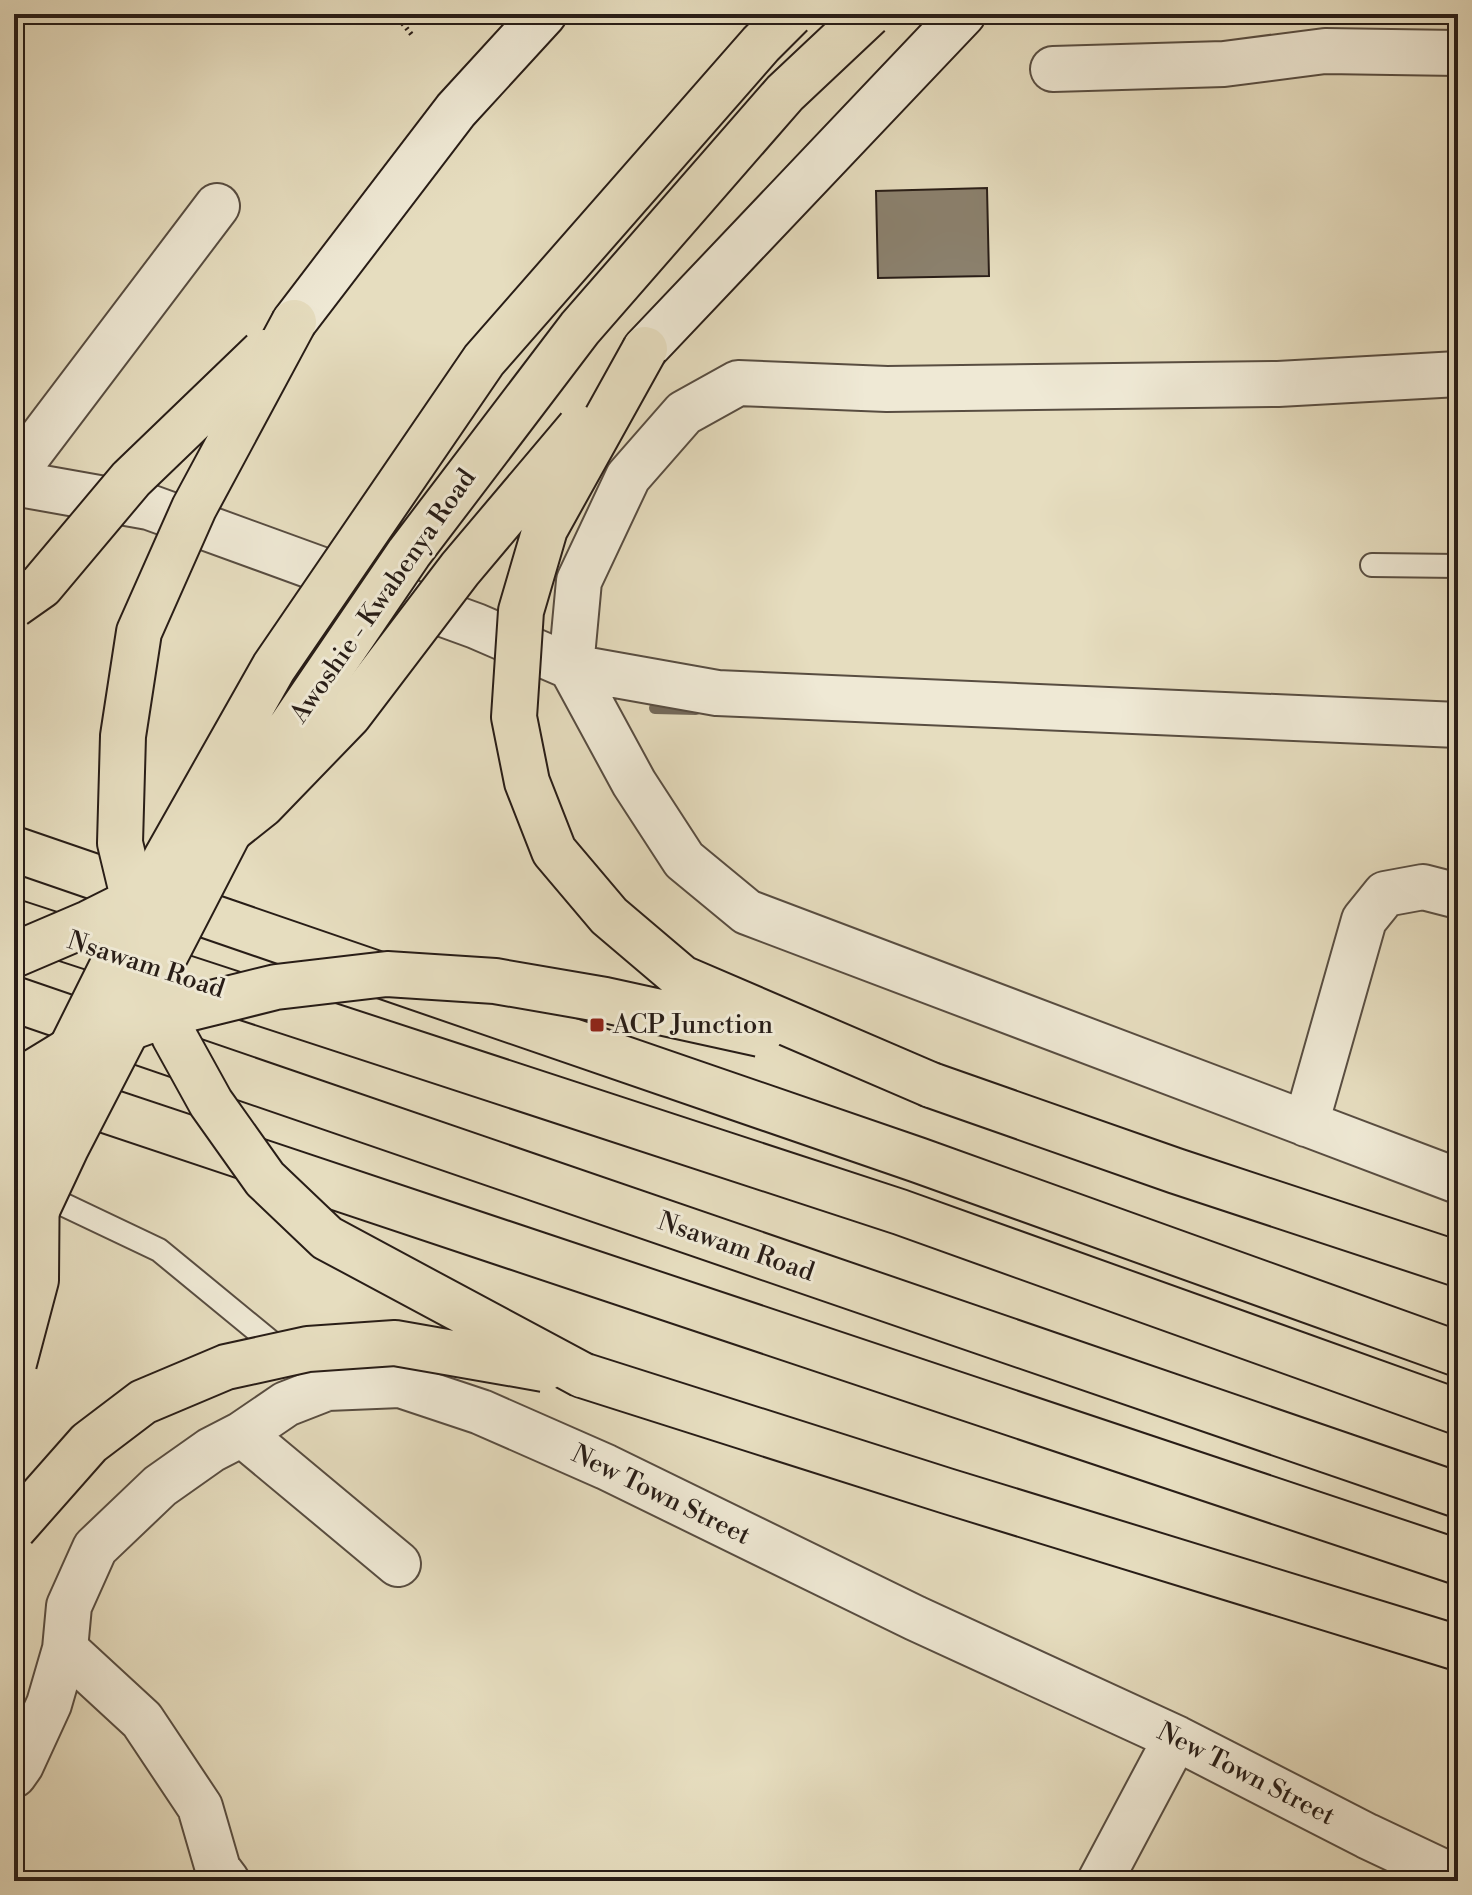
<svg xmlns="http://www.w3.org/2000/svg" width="1472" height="1895" viewBox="0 0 1472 1895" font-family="'Libre Bodoni',serif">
  <rect width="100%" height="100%" fill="#e6ddbf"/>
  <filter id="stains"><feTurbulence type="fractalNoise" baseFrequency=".0025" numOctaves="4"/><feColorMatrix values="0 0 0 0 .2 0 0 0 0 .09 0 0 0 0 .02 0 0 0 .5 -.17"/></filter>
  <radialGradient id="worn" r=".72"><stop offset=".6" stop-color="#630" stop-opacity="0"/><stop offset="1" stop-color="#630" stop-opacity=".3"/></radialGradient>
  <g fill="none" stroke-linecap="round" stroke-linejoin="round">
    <!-- stream -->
    <path stroke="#73695a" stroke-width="12" d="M655 708 696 709"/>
  </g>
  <!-- building -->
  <path fill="#8b816e" stroke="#281d17" stroke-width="2" d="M987 188 989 276 878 278 876 191Z"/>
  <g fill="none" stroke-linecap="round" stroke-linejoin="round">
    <!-- lane casing -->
    <g stroke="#584d41" stroke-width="26">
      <path id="lane" d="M1372 565 1458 566
        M37 1192 159 1250 288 1356"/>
    </g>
    <!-- street casing -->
    <g stroke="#584d41" stroke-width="48">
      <path id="street" d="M1053 69 1224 64 1325 51 1458 53
        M1458 374 1278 384 887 389 738 383 684 413 628 477 579 581 571 667 634 783 684 860 747 912 1458 1181
        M14 474 217 206
        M14 483 149 507 476 626 571 667 717 693 1458 725
        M1306 1124 1364 920 1385 894 1423 887 1458 896
        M242 1434 398 1564
        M65 1649 142 1720 200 1807 218 1869 227 1881
        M14 1775 21 1765 49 1704 65 1649 69 1606 95 1548 160 1486 211 1450 242 1434 286 1404 327 1388 400 1385 481 1412 606 1467 915 1618 1176 1738 1367 1836 1458 1879
        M1100 1881 1176 1738"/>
    </g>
    <!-- secondary casing -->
    <g stroke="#281d17" stroke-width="48">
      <path id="secondary" d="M294 322 456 110 544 14
        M645 349 963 14"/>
    </g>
    <!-- highway casing -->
    <g stroke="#281d17" stroke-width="48">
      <path id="highway" d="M14 849 918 1160 1458 1354
        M14 922 900 1212 1458 1412
        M14 999 1458 1495
        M931 1085 1176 1171 1458 1264
        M54 1093 1458 1562
        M582 1375 947 1491 1458 1648"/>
    </g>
    <!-- path -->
    <path stroke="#281d17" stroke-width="5" stroke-dasharray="2 4" stroke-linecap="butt" d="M395 14 412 35"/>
    <!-- lane -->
    <use href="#lane" stroke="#efe9d5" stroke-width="22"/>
    <!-- street -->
    <use href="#street" stroke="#efe9d5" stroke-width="44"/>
    <!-- secondary -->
    <use href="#secondary" stroke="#efe9d5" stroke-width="44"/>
    <!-- highway -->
    <use href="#highway" stroke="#e6ddbf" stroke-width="44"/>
    <!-- primary-bridge casing -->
    <g stroke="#281d17" stroke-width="48" stroke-linecap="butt">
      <path id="primary-bridge" d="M14 1163 166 858 274 667 484 360 761 44 791 14
        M14 1259 66 1148 260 772 409 553 580 328 785 93 869 14"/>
    </g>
    <!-- highway-bridge casing -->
    <g stroke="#281d17" stroke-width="48" stroke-linecap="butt">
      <path id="highway-bridge" d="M294 322 194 508 139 632 123 736 120 843 147 955 174 1036 211 1103 265 1179 327 1238 582 1375
        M645 349 545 529 521 611 514 717 527 782 554 851 609 916 682 978 931 1085
        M14 605 41 586 131 479 263 352
        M14 955 89 923 155 890 262 805 349 715 460 569 579 428
        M14 1084 73 1048 171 1013 276 987 387 974 495 981 605 1000 760 1034
        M14 1087 37 1159 36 1280 14 1363
        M14 1528 89 1443 143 1402 226 1367 308 1349 395 1343 544 1369"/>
    </g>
    <!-- primary-bridge -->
    <use href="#primary-bridge" stroke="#e6ddbf" stroke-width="44"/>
    <!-- highway-bridge -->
    <use href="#highway-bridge" stroke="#e6ddbf" stroke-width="44"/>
  </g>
  <!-- markers -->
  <rect fill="#8f2418" stroke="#efe9d5" stroke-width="3" x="589" y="1017" width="16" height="16" rx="4"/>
  <g text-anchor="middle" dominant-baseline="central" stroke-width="6" stroke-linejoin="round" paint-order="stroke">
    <!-- street labels -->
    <g font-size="26" fill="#281d17" stroke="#efe9d5">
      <text transform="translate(383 596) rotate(-55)">Awoshie - Kwabenya Road</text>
      <text transform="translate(146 965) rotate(18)">Nsawam Road</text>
      <text transform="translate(736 1247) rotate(19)">Nsawam Road</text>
      <text transform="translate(661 1495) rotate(26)">New Town Street</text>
      <text transform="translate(1246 1774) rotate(27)">New Town Street</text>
    </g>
    <!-- poi labels -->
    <g font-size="26" fill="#281d17" stroke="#efe9d5" text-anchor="start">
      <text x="613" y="1025">ACP Junction</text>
    </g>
  </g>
  <!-- margin -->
  <rect width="1472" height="1895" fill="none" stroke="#e6ddbf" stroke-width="48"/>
  <rect x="16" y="16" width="1440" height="1863" fill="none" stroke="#281d17" stroke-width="4"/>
  <rect x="24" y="24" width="1424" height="1847" fill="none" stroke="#281d17" stroke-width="2"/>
  <rect width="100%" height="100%" filter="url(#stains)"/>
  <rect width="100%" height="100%" fill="url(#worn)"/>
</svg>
